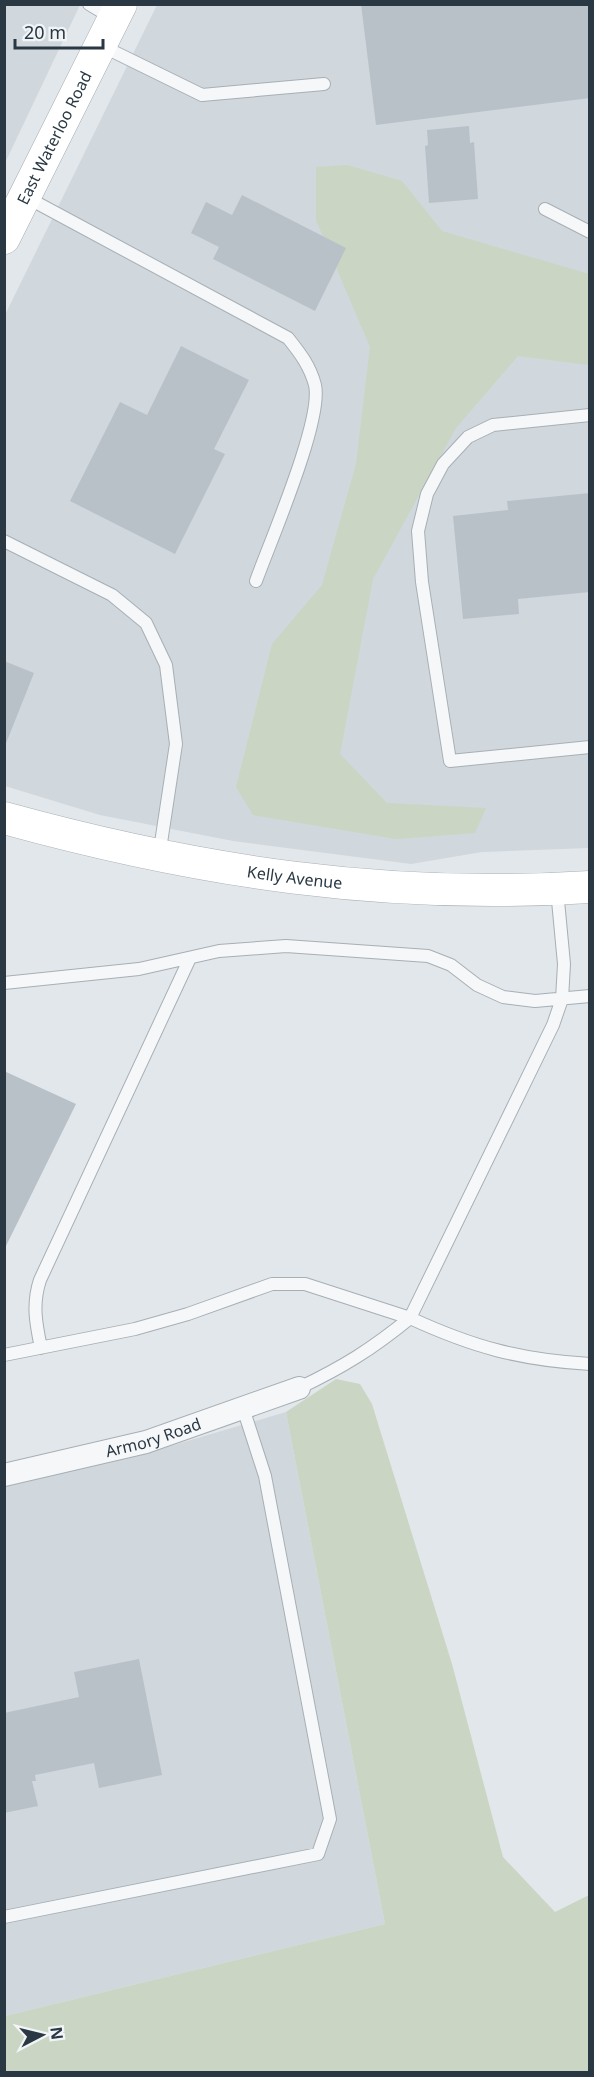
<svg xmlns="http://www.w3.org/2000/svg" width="594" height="2077" viewBox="0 0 594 2077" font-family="'Noto Sans',sans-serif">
  <rect width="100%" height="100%" fill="#e2e7eb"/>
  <!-- built -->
  <path fill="#d0d7dd" d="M5 4 80 5 5 163 4 5Z
    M157 5H589V848L482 852 411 864 233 841 100 815 5 786 4 317Z
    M286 1412 385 1924 5 2016V1479L137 1456Z"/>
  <!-- green -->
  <path fill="#cbd5c3" d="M347 165 402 181 442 231 589 274V365L518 356 456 428 373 579 340 754 387 803 486 808 475 833 396 839 253 815 236 787 272 644 322 585 356 464 370 347 316 220V167Z
    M336 1379 360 1384 372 1404 452 1664 503 1857 555 1912 589 1895V2072H5V2016L385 1924 286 1412Z"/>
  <!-- building -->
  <path fill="#b9c1c8" d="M361 4H590V98L376 125Z
    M469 126 470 143 474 142 478 199 429 203 425 146 428 145 427 130Z
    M242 195 346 248 315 311 213 259 219 247 191 233 206 202 232 215Z
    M181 346 249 380 214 449 225 454 175 554 70 501 120 402 147 415Z
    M590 493V592L518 599 519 614 463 619 453 516 508 510 507 501Z
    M4 661 34 673 5 746H4Z
    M4 1071 76 1104 4 1250Z
    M139 1659 162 1775 99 1788 94 1763 35 1775 36 1781H32L38 1806 4 1813V1713L79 1697 74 1672Z"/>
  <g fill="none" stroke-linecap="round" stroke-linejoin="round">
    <!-- service casing -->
    <g stroke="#a7afb5" stroke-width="14">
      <path id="service" d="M89 4 114 19
        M102 46 202 95 324 84
        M26 197 288 338C300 353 310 366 315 385 323 420 270 542 256 581
        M545 209 590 232
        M590 415 493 425 468 437 443 464 427 494 418 531 422 582 450 761 590 747
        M4 541 112 595 146 623 166 665 176 744 159 856
        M4 983 139 969 219 951 286 946 428 956 451 965 477 985 503 997 535 1001 590 996
        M41 1348C36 1324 32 1304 40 1280L190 958
        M4 1355 135 1329 188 1314 272 1284H305L410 1318 553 1025 562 999 564 964 557 890
        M299 1388C343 1367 372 1349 410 1318 473 1347 520 1360 590 1364
        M4 1917 318 1854 330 1819 265 1476 243 1408"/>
    </g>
    <!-- minor casing -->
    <g stroke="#a7afb5" stroke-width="24">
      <g id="minor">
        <path id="s1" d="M4 1475 146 1442 299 1388"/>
      </g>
    </g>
    <!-- secondary casing -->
    <g stroke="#a7afb5" stroke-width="33">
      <g id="secondary">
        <path id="s2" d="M4 238 121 4"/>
        <path id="s3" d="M4 818C200 872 386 900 590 887"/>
      </g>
    </g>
    <!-- service -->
    <use href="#service" stroke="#f5f7f9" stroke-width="12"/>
    <!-- minor -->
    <use href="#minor" stroke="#f5f7f9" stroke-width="22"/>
    <!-- secondary -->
    <use href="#secondary" stroke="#fff" stroke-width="32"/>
  </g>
  <g text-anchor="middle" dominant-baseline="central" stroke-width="5" stroke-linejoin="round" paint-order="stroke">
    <!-- street labels -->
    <g font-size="16" fill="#293843" stroke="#f1f5f8">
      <text stroke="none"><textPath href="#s2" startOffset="112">East Waterloo Road</textPath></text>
      <text stroke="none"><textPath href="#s3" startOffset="297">Kelly Avenue</textPath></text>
      <text stroke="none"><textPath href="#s1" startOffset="154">Armory Road</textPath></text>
    </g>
  </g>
  <!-- border -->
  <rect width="594" height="2077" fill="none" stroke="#293843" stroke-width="12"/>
  <!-- north arrow -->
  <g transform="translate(42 2035) rotate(83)" stroke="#f1f5f8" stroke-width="4.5" paint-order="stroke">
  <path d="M0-4.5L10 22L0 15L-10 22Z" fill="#293843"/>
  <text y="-9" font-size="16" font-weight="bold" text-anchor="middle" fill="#293843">N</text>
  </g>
  <!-- scale -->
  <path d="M15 39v9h88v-9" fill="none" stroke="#293843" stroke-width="3"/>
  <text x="24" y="39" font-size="18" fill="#293843" stroke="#f1f5f8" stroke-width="4.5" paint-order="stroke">20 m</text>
</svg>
